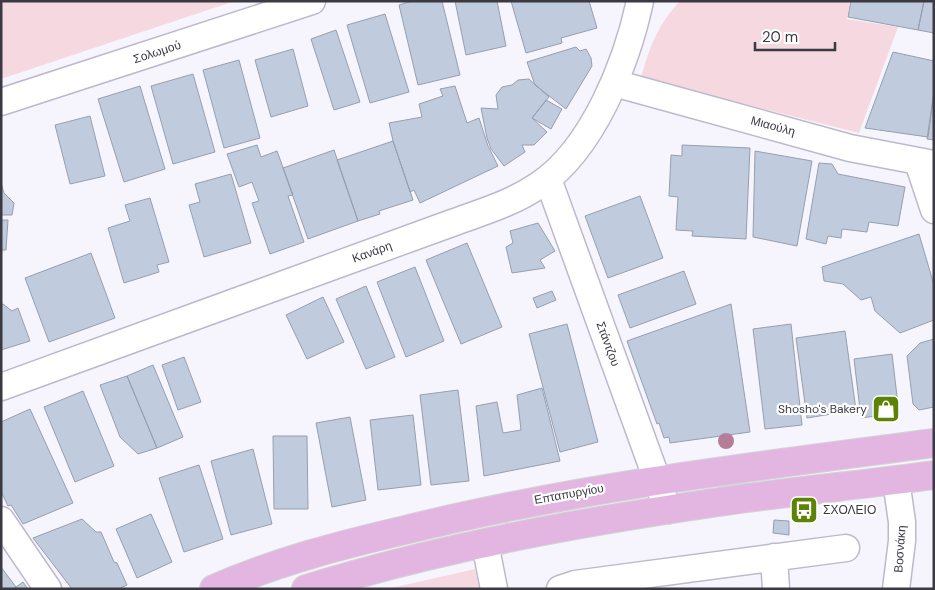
<svg xmlns="http://www.w3.org/2000/svg" width="935" height="590" viewBox="0 0 935 590" font-family="'DM Sans',sans-serif">
  <rect width="100%" height="100%" fill="#f6f5fd"/>
  <!-- green -->
  <path fill="#f6d9e0" d="M1 1H235L1 79Z
    M680 1H850L847 19 898 27 859 133 641 78C649 48 658 24 680 1Z
    M475 569 479 589H387Z"/>
  <!-- building -->
  <path fill="#c0cbdd" stroke="#959fb0" d="M412 1H442L460 75 418 85 399 5Z
    M455 1H497L506 46 466 55Z
    M511 1H589L597 28 561 38 562 43 526 53Z
    M851 1H924L918 30 848 17Z
    M924 1H934V33L918 30Z
    M385 14 409 92 370 103 347 25Z
    M336 30 360 102 334 110 311 39Z
    M576 47 580 51 586 49 591 58 592 66 566 109 535 85 527 62Z
    M293 49 308 106 271 117 255 60Z
    M893 52 934 61V92L928 137 865 128Z
    M239 60 260 138 224 148 203 70Z
    M193 74 215 152 173 164 151 86Z
    M529 79 549 97 532 118 547 132 534 145H522L525 152 504 166 491 149 487 138 481 108 498 109 496 95 502 87 512 85 518 80Z
    M140 86 165 169 124 182 98 99Z
    M455 86 467 123 479 118 488 146 498 166 420 203 414 190 410 192 393 141 389 123 422 117 419 104 443 96 440 89Z
    M934 92V140L927 139Z
    M546 100 562 109 551 129 532 118Z
    M90 116 105 176 70 184 55 125Z
    M393 141 413 200 379 211 380 214 358 221 337 160Z
    M257 145 261 157 277 151 293 195 288 196 304 242 270 254 252 203 259 201 252 182 239 187 227 154Z
    M682 145 750 148 746 239 692 236 693 231 676 230 678 197 669 196 671 155 682 156Z
    M334 150 358 221 308 239 283 168Z
    M755 151 812 161 797 246 753 237Z
    M819 163 832 164 838 174 905 187 898 226 869 222 867 232 842 229 841 238 828 236 826 244 806 239Z
    M231 174 251 243 204 257 189 205 200 202 195 184Z
    M1 183 4 193 14 203 12 215H1Z
    M640 196 663 258 608 278 585 216Z
    M150 198 169 262 157 265 159 272 124 283 108 228 130 221 125 205Z
    M1 220H8L6 250H2L1 259Z
    M538 223 555 251 540 260 545 268 512 273 506 247 513 243 510 231Z
    M919 234 934 285V320L900 333 875 311 871 297 861 300 843 284 824 281 822 267Z
    M467 243 502 327 461 344 426 260Z
    M91 253 115 318 49 342 25 278Z
    M415 267 444 341 406 357 377 282Z
    M684 271 696 304 630 328 618 295Z
    M366 286 395 357 366 369 336 299Z
    M552 291 556 300 537 308 533 298Z
    M323 297 344 342 307 359 286 315Z
    M3 304 12 311 18 308 30 341 1 350V305Z
    M731 304 750 432 670 443 669 437 664 438 659 423 657 424 627 341Z
    M567 324 598 442 560 452 529 334Z
    M791 324 802 425 765 429 753 329Z
    M845 331 856 410 807 418 796 338Z
    M934 339V407L919 410 913 404 907 356 920 343Z
    M892 354 899 413 861 418 854 359Z
    M184 357 201 402 178 410 162 365Z
    M153 365 183 437 157 448 127 376Z
    M127 376 157 448 138 454 120 437 100 385Z
    M542 388 560 461 484 476 476 406 497 402 503 433 521 430 517 395Z
    M458 390 469 481 431 485 420 395Z
    M83 391 114 466 75 482 44 407Z
    M30 409 73 503 23 524 11 505 8 506 1 491V422Z
    M413 415 421 485 378 490 370 420Z
    M350 417 366 500 332 507 316 423Z
    M273 436H307L308 509H274Z
    M253 449 272 524 231 535 211 461Z
    M199 465 223 539 184 552 159 478Z
    M151 514 172 562 137 578 116 529Z
    M82 519 96 532H101L114 562 117 563 127 585 119 589H72L33 538Z
    M774 520 789 521V535L773 533Z
    M1 567 16 587 13 589H1Z
    M23 582 28 589H13L16 587Z"/>
  <g fill="none" stroke-linecap="round" stroke-linejoin="round">
    <!-- minor casing -->
    <g stroke="#bdb9cc" stroke-width="29">
      <path id="minor" d="M614 83 850 148 934 164
        M1 102 312 1
        M918 162 934 210
        M548 179 668 510
        M1 387 452 223C482 212 513 203 539 185 593 149 627 62 640 1
        M896 480 902 522V541L896 589
        M1 520 48 589
        M485 543 494 589
        M774 557 776 589
        M560 589 575 584 846 548"/>
    </g>
    <!-- major casing -->
    <g stroke="#d4d3d5" stroke-width="30">
      <path id="major" d="M214 589C275 562 341 545 405 530 579 487 756 466 934 443
        M306 589C438 548 576 523 712 503 786 492 860 485 934 475"/>
    </g>
    <!-- minor -->
    <use href="#minor" stroke="#fff" stroke-width="26"/>
    <!-- major -->
    <use href="#major" stroke="#e3b6e2" stroke-width="28"/>
  </g>
  <!-- trees -->
  <circle fill="#b67d97" cx="726" cy="441" r="8"/>
  <!-- icons -->
  <defs>
    <g id="shop-square" transform="scale(1.4375)"><rect x="-9" y="-9" width="18" height="18" rx="4" fill="#5c8303" stroke="#fff"/><path d="M-5-2.5h2.3a2.7 3.5 0 0 1 5.4 0H5L5.5 6h-11ZM-1.5-2.5h3a1.5 2.3 0 0 0-3 0Z" fill="#fff"/></g>
    <g id="bus-square" transform="scale(1.4375)"><rect x="-9" y="-9" width="18" height="18" rx="4" fill="#5c8303" stroke="#fff"/><path d="M-5-6H5V4H4V6H2V4H-2V6H-4V4H-5ZM-3.5-4V0h7V-4ZM-3.5 1.2v1.5H-2V1.2ZM2 1.2v1.5H3.5V1.2Z" fill="#fff"/></g>
  </defs>
  <g fill-rule="evenodd">
    <use href="#shop-square" x="886" y="409"/>
    <use href="#bus-square" x="804" y="510"/>
  </g>
  <g text-anchor="middle" dominant-baseline="central" stroke-width="4.5" stroke-linejoin="round" paint-order="stroke">
    <!-- street labels -->
    <g font-size="12" fill="#3b3941" stroke="#fff">
      <text transform="translate(157 52) rotate(-18)">Σολωμού</text>
      <text transform="translate(773 126) rotate(15)">Μιαούλη</text>
      <text transform="translate(372 252) rotate(-20)">Κανάρη</text>
      <text transform="translate(608 344) rotate(70)">Στάντζου</text>
      <text transform="translate(569 494) rotate(-10)">Επταπυργίου</text>
      <text transform="translate(900 549) rotate(-86)">Βοσνάκη</text>
    </g>
    <!-- poi labels -->
    <g font-size="12" fill="#3b3941" stroke="#fff" text-anchor="end">
      <text x="867" y="409">Shosho's Bakery</text>
      <text x="823" y="510" text-anchor="start">ΣΧΟΛΕΙΟ</text>
    </g>
  </g>
  <!-- border -->
  <rect width="935" height="590" fill="none" stroke="#3b3941" stroke-width="5"/>
  <!-- scale -->
  <path d="M755 42v8h80v-8" fill="none" stroke="#3b3941" stroke-width="2.5"/>
  <text x="762" y="42" font-size="15" fill="#3b3941" stroke="#ffffff" stroke-width="4" paint-order="stroke">20 m</text>
</svg>
